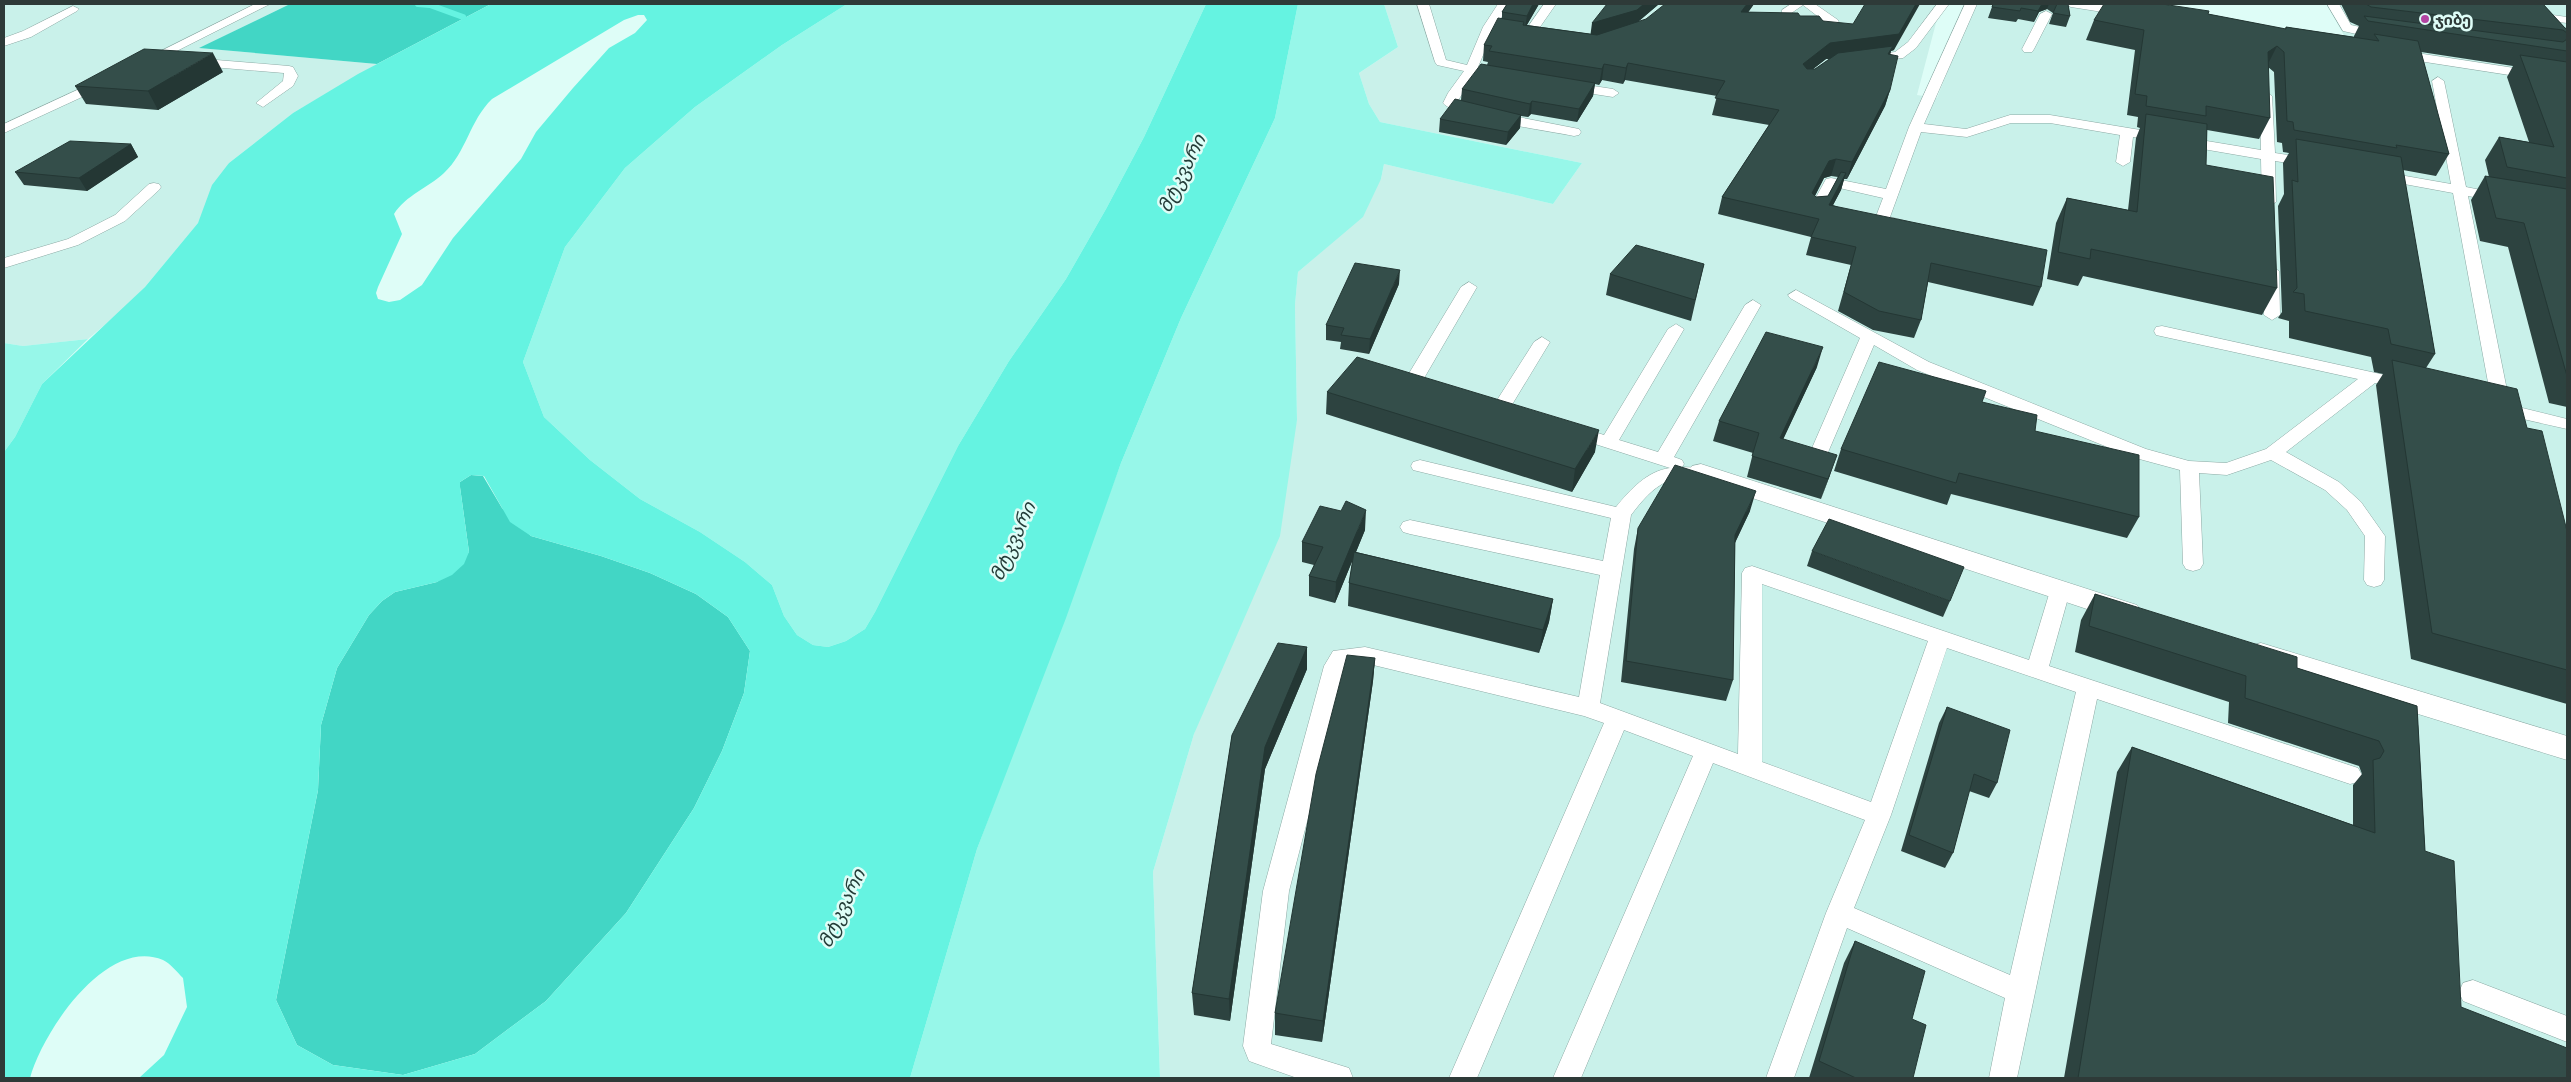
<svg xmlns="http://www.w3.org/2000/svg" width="2571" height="1082" viewBox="0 0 2571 1082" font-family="Barlow,'Noto Sans Georgian',sans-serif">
  <rect width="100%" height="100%" fill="#defdf7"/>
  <!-- built -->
  <path fill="#c9f1ea" d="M4 4H290L200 48 377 64 293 113 229 163 198 223 145 287 121 311 88 339 23 346 4 343Z
    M1384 4H1941L1917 95 1937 98 1974 4H2094L2347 41 2327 4H2567V1078H1160L1153 872 1194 734 1297 420 1295 305 1298 272 1327 247 1381 179 1384 164 1553 204 1582 163 1380 122 1369 104 1359 73 1398 47Z"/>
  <!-- green -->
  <path fill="#97f7e9" d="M847 4H1206L1144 137 1106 209 1066 279 1009 361 958 446 875 612 865 629 846 641 828 647 813 645 797 635 784 616 772 585 745 562 700 532 640 499 590 460 544 417 523 362 565 247 625 168 695 107 782 45Z
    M1298 4H1384L1398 47 1359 73 1369 104 1380 122 1582 163 1553 204 1384 164 1381 179 1363 217 1298 272 1295 305 1297 420 1280 536 1194 734 1153 872 1160 1078H910L977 849 1121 463 1181 318 1275 118Z
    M88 339 42 384 15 437 4 452V343L23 346Z"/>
  <!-- forest -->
  <path fill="#42d6c5" d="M290 4H491L377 64 199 48Z
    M471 475 483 476 502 508 531 536 601 556 650 573 696 594 728 617 750 651 744 693 722 751 694 808 626 913 546 1001 475 1054 403 1075 333 1065 297 1045 276 1000 318 790 321 725 337 668 369 615 382 601 395 592 437 582 469 552 460 487V482Z"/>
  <!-- water -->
  <path fill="#65f3e1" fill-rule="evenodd" d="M491 4H847L782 45 695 107 625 168 565 247 523 362 544 417 590 460 640 499 700 532 745 562 772 585 784 616 797 635 813 645 828 647 846 641 865 629 875 612 958 446 1009 361 1066 279 1106 209 1144 137 1206 4H1298L1275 118 1181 318 1121 463 1066 618 977 849 910 1078H139L164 1055 187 1007 183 978C177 972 170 963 163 960 106 936 42 1033 30 1078H4V452L15 437 42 384 145 287 198 223 212 185 229 163 293 113 358 74ZM638 15H644L647 20 635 33 609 48 573 88 536 132 521 159 453 238 422 285 400 300 389 302 378 299 376 293 378 287 402 234 394 214C406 195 428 188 444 173 466 153 470 120 492 99L624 20ZM471 475 484 476 510 522 531 536 601 556 650 573 696 594 728 617 750 651 744 693 722 751 694 808 626 913 546 1001 475 1054 403 1075 333 1065 297 1045 276 1000 318 790 321 725 337 668 369 615 382 601 395 592 437 582 452 575 464 564 469 552 460 487V482Z"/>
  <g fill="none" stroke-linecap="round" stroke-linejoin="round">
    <!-- stream -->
    <path stroke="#65f3e1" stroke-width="6" d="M418 4 430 5 463 17"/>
    <!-- service casing -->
    <g stroke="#8ca9a4" stroke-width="1">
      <path id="service" d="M255 4H270L149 65H141L139 62Z
        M1417 4H1429L1446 60 1467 65 1483 27 1498 4H1510L1495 27 1478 67 1488 72 1482 76 1475 74 1457 102 1467 107 1579 129 1581 132 1579 135 1574 136C1550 131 1455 118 1443 103L1448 93 1464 71 1437 65 1435 62Z
        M1544 4H1556L1533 37H1525L1523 34Z
        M1791 4H1815L1838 20 1843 33 1841 36H1833L1829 25 1803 5 1790 14H1782V10Z
        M1937 4H1949L1916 48 1903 58 1865 62 1863 59 1865 56 1895 52 1908 42Z
        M1965 4H1977L1924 124 1966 129 2010 115H2050L2261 150 2260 96 2266 92 2272 96 2275 153 2312 159 2319 163 2312 167 2275 161 2276 202 2269 206 2262 202 2261 159 2133 137 2130 162 2123 166 2116 162 2120 135 2050 123H2011L1967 137 1921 132 1890 217 1910 222 1912 225 1910 228 1905 229 1877 222 1875 219 1883 198 1835 187 1821 213H1811L1809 210 1826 179 1831 178 1886 189 1909 127Z
        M2065 4C2080 3 2124 3 2134 13L2128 16 2071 7Z
        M2327 4H2339L2351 25 2387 33 2389 36 2383 40 2343 31Z
        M73 6 79 9 77 11 31 37 4 46V38L23 31Z
        M2046 11 2052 14 2034 49 2032 52H2024L2022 49 2040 14Z
        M2530 12 2567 17V23L2526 18 2524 16Z
        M2397 50 2567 76V84L2393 57V51Z
        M192 58 289 66 293 67 298 76 293 86 263 107 256 103 283 81 284 73 188 65 186 62Z
        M2438 77 2444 81 2466 187 2506 195 2508 198 2501 202 2468 196 2510 405 2567 419V429L2492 412 2489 408 2492 404 2453 193 2377 179 2370 175 2377 171 2451 184 2432 81Z
        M103 78 108 79 109 82 108 85 4 133V124Z
        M1567 82 1613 89 1619 93 1613 97 1562 89 1561 86 1562 83Z
        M154 183 159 184 161 187 159 190 125 221 78 245 4 268V258L68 239 115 215 149 184Z
        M2271 266 2279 271 2280 315 2272 320 2264 315 2263 271Z
        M1469 282 1477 287 1423 380 1420 384H1408L1405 380 1461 287Z
        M1796 290 1929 362 2146 449 2189 461 2226 463 2266 449 2358 379 2156 335 2154 331 2156 327 2162 326 2385 375 2388 379 2385 383H2375L2286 452 2339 482 2361 502 2385 536 2384 580 2381 585 2374 587 2367 585 2364 580 2365 536 2347 510 2325 490 2271 460 2227 475 2199 473 2203 564 2200 569 2193 571 2186 569 2183 564 2180 470 2132 457 1917 370 1874 345 1823 464 1821 468H1807L1805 464 1860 338 1790 298 1788 295Z
        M1753 300 1761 305 1674 457 1682 460 1684 464 1682 467 1703 468 1705 472 1703 476C1692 479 1678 477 1668 481 1652 488 1641 502 1631 515L1600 703 1738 754 1742 573 1745 568 1752 566 2029 660 2050 591 2053 586 2060 584 2067 586 2070 591 2049 666 2358 768 2362 775 2358 782 2350 784 2097 699 2017 1078H1989L2005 998 1847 928 1794 1078H1766L1826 913 1865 820 1713 763 1581 1078H1553L1693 756 1624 730 1477 1078H1449L1604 723 1584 716 1365 663 1348 664 1289 891 1271 1044 1349 1068 1353 1078H1297L1249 1061 1243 1046 1263 891 1324 666 1333 651 1365 647 1579 697 1600 575 1410 534 1403 532 1400 527 1403 522 1410 520 1603 561 1611 518 1413 470 1411 466 1413 462 1420 460 1616 507C1630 490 1647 471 1670 468L1567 435 1564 431 1567 427 1573 425 1604 435 1668 329 1676 324 1684 329 1619 440 1658 452 1745 305ZM1762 584 1928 641 1871 802 1762 762ZM1947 648 2076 692 2010 975 1854 908 1891 815Z
        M1542 337 1550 342 1510 408 1507 412H1495L1492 408 1534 342Z
        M2473 980 2567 1016V1042L2463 1001 2459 992 2463 983Z"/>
    </g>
    <!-- minor casing -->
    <g stroke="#8ca9a4" stroke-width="1">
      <path id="minor" d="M1701 464 2137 605 2142 612 2137 619 2127 622 2117 619 1692 478 1688 472 1692 466Z
        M2261 643 2567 736V760L2250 662 2246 654 2250 646Z"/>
    </g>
    <!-- service -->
    <use href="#service" fill="#fff" fill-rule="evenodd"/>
    <!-- minor -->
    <use href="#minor" fill="#fff" fill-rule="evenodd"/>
  </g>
  <!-- wall -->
  <path fill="#2d4340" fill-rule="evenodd" d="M1507 4H1539L1527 25 1591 34 1607 4H1659L1638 22 1754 4 1748 12 1800 16 1823 21 1894 50 1891 51 1890 55V90L1885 106 1847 179H1844L1841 190 1833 205 2041 287 2033 306 1928 282 1921 320 1914 338 1873 330 1838 311 1851 265 1806 255 1811 237 1718 214 1722 197 1769 125 1712 115 1717 96 1625 80 1623 84 1602 80 1599 85 1595 84 1593 96 1577 122 1531 114 1528 117 1521 116 1520 128 1506 145 1439 132 1440 119 1461 100 1462 89 1487 65 1488 62 1483 61 1484 45 1502 19V12ZM1826 59H1830L1815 69H1813ZM1831 176 1838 177 1828 196 1816 197 1815 196 1824 178Z
    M1993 4H2068L2070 16 2066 27 2049 24 2053 13 2047 9 2039 12 2034 22 2018 19 2016 22 1988 18Z
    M2341 4H2543L2565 28 2567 29V407L2549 403 2508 247 2480 241 2471 200 2485 176 2489 177 2485 160 2499 137 2529 142 2507 77 2513 66 2421 52 2449 154 2436 176 2403 170 2435 354 2426 368 2527 428 2567 531V704L2411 659 2376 385 2383 374 2374 372 2371 357 2289 338V321L2278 318 2282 312 2278 206 2284 194 2283 163 2289 153 2283 152 2282 143 2277 142 2274 72 2268 67 2270 118 2259 139 2207 130 2206 165 2277 288 2262 315 2083 276 2078 286 2047 279 2056 223 2067 198 2128 210 2136 138 2140 128 2137 127 2138 117 2127 115 2135 50 2086 40 2094 20 2208 14 2285 29 2286 27 2354 37V36L2359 26 2350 22Z
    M223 72 158 110 86 104 75 86Z
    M131 144 138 157 87 191 24 185 15 172Z
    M1704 264 1691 321 1606 295 1610 274Z
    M1399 284 1369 354 1340 349 1341 342 1326 340V325Z
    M1817 367 1783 439 1830 475 1821 499 1747 477 1753 453 1713 441 1719 421Z
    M1327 392 1595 452 1572 492 1326 414Z
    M1982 402 2035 431 2139 517 2127 538 1951 494 1947 505 1834 471 1841 449Z
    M1750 511 1735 543 1733 680 1726 701 1621 682 1634 549 1638 528Z
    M1365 530 1356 552 1553 599 1549 622 1539 653 1348 606 1349 583 1353 559 1335 603 1309 596V576L1314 565 1302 562V542Z
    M1812 551 1950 601 1943 617 1807 566Z
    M2095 594 2297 668 2417 706 2425 851 2461 1007 2567 1078H2064L2117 772 2132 747 2353 825V785L2362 774 2359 766 2228 723 2229 702 2075 652 2081 620Z
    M1307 647V669L1265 769 1230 1021 1194 1015 1192 993 1232 735Z
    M1375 658 1373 681 1322 1042 1275 1035V1013Z
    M1947 707 1997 783 1989 798 1969 791 1953 853 1945 868 1901 851 1939 723Z
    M1855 941 1912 1019 1913 1078H1809L1844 963Z"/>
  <!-- shaded-wall -->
  <path fill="#243734" d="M1533 4H1539L1525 28 1527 16Z
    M1644 4H1659L1634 25 1590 38 1592 23Z
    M1747 4H1754L1738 27 1741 12Z
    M1916 4H1920L1894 50 1891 51 1888 62V54L1890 51 1826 59 1799 80 1803 64 1830 43Z
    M2042 4H2049L2047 9 2039 12 2034 22 2038 11Z
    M2277 46 2267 66 2268 52Z
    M213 53 223 72 158 110 148 91Z
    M1628 63 1625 80 1623 84 1626 68Z
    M1604 64 1602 80 1599 85 1602 69Z
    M1595 83 1593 96 1577 122 1579 109Z
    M1890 90 1885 106 1847 179 1852 162Z
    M1532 101 1531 114 1528 117 1530 104Z
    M1521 115 1520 128 1506 145 1508 132Z
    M131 144 138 157 87 191 79 178Z
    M1836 159 1831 176 1824 178 1807 211 1812 193 1829 161Z
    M1846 173 1841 190 1824 222 1829 205Z
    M1400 270 1399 284 1369 354 1370 339Z
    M1823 347 1817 367 1774 459 1780 438Z
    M1599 430 1595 452 1572 492 1575 469Z
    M1837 455 1830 475 1821 499 1828 479Z
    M1756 491 1750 511 1729 555 1735 535Z
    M1366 510 1365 530 1335 603 1336 582Z
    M1553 599 1549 622 1539 653 1543 630Z
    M1307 647V669L1265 769 1230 1021 1229 999 1265 747Z
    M1375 658 1373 681 1322 1042 1323 1021Z"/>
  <!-- building -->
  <path fill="#344e4a" stroke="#243734" d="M1507 4H1533L1527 16 1502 12Z
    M1607 4H1644L1637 10 1592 23Z
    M1665 4H1747L1741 12 1798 13 1800 16H1819L1823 21 1853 24 1865 4H1916L1899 34 1830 43 1803 64 1807 69H1815L1838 53 1893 46 1888 54 1898 56 1890 90 1852 162 1836 159 1829 161 1812 193 1816 197 1828 196 1841 172 1846 173 1829 205 2047 250 2041 287 1931 263 1921 320 1879 311 1844 292 1856 247 1811 237 1819 219 1722 197 1779 110 1715 98 1725 81 1628 63 1626 68 1604 64 1602 69 1489 51 1492 46 1484 45 1498 18 1524 22 1523 25 1597 35 1646 19Z
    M1993 4H2042L2038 11 2021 8 2020 11 1992 7Z
    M2057 4H2068L2070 16 2053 13Z
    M2104 4H2162L2209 11 2208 14 2286 29V27L2379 41 2374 34 2418 41 2449 154 2396 145 2397 148 2294 130 2293 122 2287 121 2284 52 2277 46 2268 52 2270 118 2206 106V116L2146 106 2147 96 2135 94 2144 30 2094 20Z
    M2366 4H2543L2565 28 2567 29V33L2563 30 2371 7Z
    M2364 16 2563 42 2567 39V51L2368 21Z
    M144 49 213 53 148 91 75 86Z
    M2520 55 2567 62V178L2507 167 2499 137 2554 147Z
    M1481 64 1595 83 1579 109 1532 101 1530 104 1462 89Z
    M1455 99 1521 115 1508 132 1440 119Z
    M2146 114 2207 124 2206 165 2273 177 2277 288 2091 249 2090 259 2058 252 2067 198 2137 212Z
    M2296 139 2401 157 2435 354 2391 344 2388 329 2305 311 2304 294 2293 292 2297 288 2292 180 2298 182Z
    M70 141 131 144 79 178 15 172Z
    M2485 176 2567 189V376L2524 223 2496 218Z
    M1636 245 1704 264 1695 300 1610 274Z
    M1355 263 1400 270 1370 339 1341 335 1344 328 1326 325Z
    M1766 332 1823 347 1780 438 1837 455 1828 479 1752 456 1759 433 1719 421Z
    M1357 357 1599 430 1575 469 1327 392Z
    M2392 360 2517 389 2527 428 2542 431 2567 531V670L2432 633Z
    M1879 362 1986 391 1982 402 2037 415 2035 431 2139 455V517L1959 473 1956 483 1841 449Z
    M1675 465 1756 491 1735 535 1733 680 1626 661 1638 528Z
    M1346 501 1366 510 1336 582 1309 576 1323 547 1302 542 1320 506 1341 511Z
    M1829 519 1964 567 1950 601 1812 551Z
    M1354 552 1553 599 1543 630 1349 583Z
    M2095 594 2297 657V668L2417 706 2425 851 2454 861 2461 1007 2567 1048V1078H2078L2132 747 2375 833 2373 760 2380 758 2384 751 2379 741 2245 698 2246 676 2089 626Z
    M1278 643 1307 647 1265 747 1229 999 1192 993 1232 735Z
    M1347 655 1375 658 1323 1021 1275 1013 1316 774Z
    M1947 707 2010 730 1997 783 1974 774 1953 853 1909 835Z
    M1855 941 1925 971 1912 1019 1926 1025 1913 1078H1856L1819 1061Z"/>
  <!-- markers -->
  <circle fill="#b344a2" stroke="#defdf7" stroke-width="2" cx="2425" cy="19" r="5"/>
  <g text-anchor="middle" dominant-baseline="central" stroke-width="5" stroke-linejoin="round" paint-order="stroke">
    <!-- far-poi labels -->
    <g font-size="15" font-weight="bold" fill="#2e3a38" stroke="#defdf7" text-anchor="start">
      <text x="2435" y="19">ჯიბე</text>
    </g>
    <!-- water labels -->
    <g font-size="19" font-style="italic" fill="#233c38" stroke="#defdf7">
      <text transform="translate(1181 173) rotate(-64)">მტკვარი</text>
      <text transform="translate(1012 541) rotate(-66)">მტკვარი</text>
      <text transform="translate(841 908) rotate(-65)">მტკვარი</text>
    </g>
  </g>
  <!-- border -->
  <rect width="2571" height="1082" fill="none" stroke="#2e3a38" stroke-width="10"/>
</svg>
